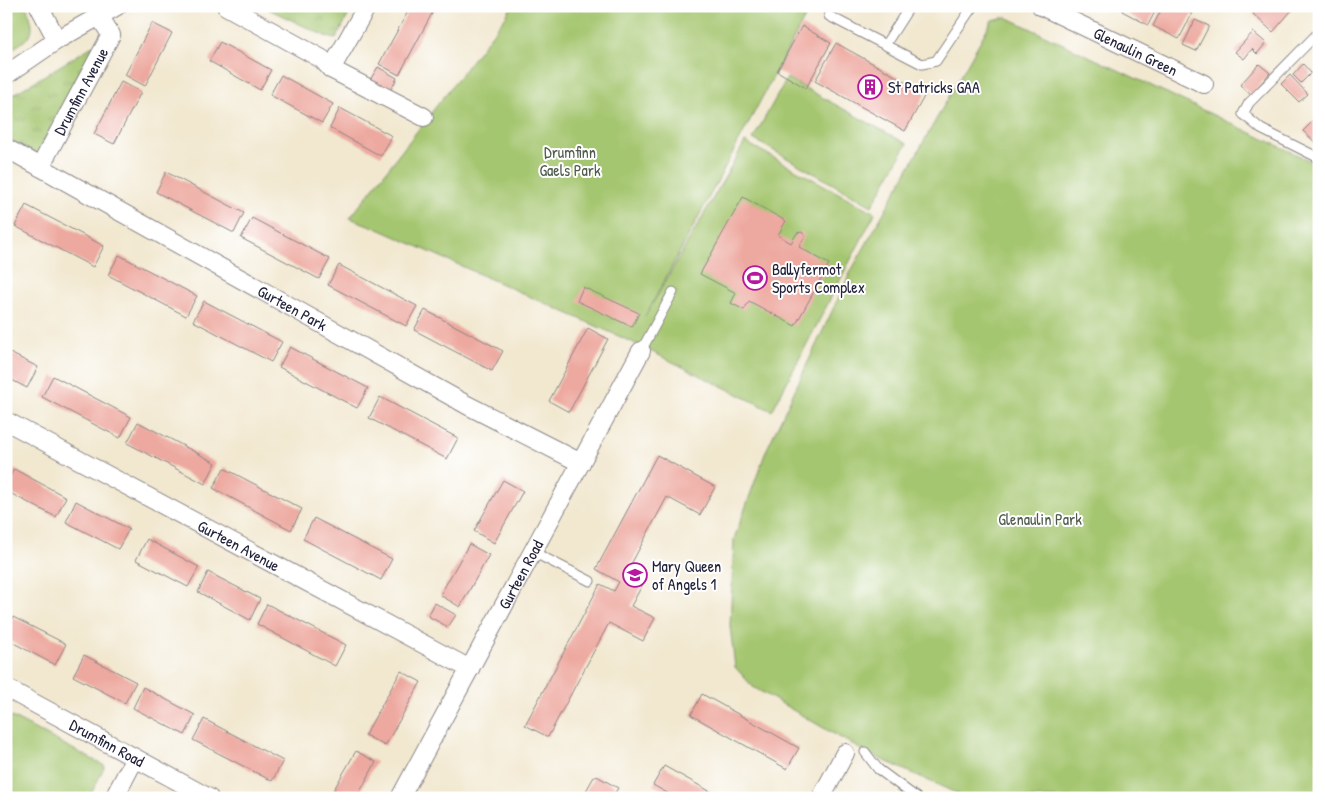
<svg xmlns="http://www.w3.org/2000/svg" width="1325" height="804" viewBox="0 0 1325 804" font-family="'Patrick Hand',sans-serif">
  <defs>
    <pattern id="grass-tufts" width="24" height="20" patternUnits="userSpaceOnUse" patternTransform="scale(1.25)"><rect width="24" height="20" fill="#a5c66f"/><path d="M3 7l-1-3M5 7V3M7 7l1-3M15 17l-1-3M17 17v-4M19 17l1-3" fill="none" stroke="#8eaa61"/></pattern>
  </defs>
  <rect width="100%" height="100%" fill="#fff"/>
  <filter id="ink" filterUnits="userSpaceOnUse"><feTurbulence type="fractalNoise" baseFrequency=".02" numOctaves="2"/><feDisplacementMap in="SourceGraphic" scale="10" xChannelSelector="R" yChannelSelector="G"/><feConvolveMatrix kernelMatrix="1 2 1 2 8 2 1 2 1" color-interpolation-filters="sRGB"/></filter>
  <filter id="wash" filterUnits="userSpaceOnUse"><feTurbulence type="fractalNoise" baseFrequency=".0096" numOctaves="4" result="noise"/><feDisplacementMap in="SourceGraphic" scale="20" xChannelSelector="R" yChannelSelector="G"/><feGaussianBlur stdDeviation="1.12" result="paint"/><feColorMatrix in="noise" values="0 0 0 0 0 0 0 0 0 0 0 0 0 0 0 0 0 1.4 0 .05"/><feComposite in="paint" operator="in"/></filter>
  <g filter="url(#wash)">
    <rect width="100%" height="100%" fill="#f2e8d0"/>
    <!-- grass -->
    <path fill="url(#grass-tufts)" stroke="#647455" d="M262 6H353L336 39 327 37Z
      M94 45 37 154 6 138V99Z"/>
    <!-- green -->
    <path fill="#a5c66f" stroke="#647455" d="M6 6H26C39 36 30 37 6 53Z
      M512 6H811L645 317 745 142 875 213 772 411 632 342 376 228 350 218 506 16Z
      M1006 17 1319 165V798H967L865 752 753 687 735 667 730 626 734 539 766 451 851 271 992 20Z
      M787 78 907 144 872 206 753 139Z
      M6 714 105 766 89 798H6Z"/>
    <g id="blocks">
      <!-- building -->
      <path fill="#eda89f" d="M411 6H436L399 75 379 64Z
        M1125 6H1158L1148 25 1122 11Z
        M1163 6H1177L1192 14 1179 39 1153 26Z
        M1260 6H1287L1292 10 1273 32 1253 14Z
        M1195 20 1209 26 1196 51 1183 45Z
        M152 23 172 33 145 86 125 75Z
        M802 26 831 43 806 88 777 71Z
        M1253 32 1266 43 1257 54 1252 49 1244 59 1235 52Z
        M220 42 271 70 260 90 209 61Z
        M836 43 926 93 905 131 815 81Z
        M1259 64 1270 73 1251 95 1240 85Z
        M1303 64 1311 73 1301 83 1293 75Z
        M378 67 397 78 390 91 370 80Z
        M281 75 333 104 322 123 270 95Z
        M1290 75 1308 94 1299 102 1281 84Z
        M121 82 141 92 114 144 94 134Z
        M340 108 392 136 381 156 330 128Z
        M1319 115V146L1303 131Z
        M166 172 244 213 234 233 156 192Z
        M743 197 786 221 778 235 791 243 797 233 802 232 805 236 799 247 829 264 795 326 749 301 744 310 731 303 736 293 700 274Z
        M26 205 104 246 93 267 15 226Z
        M252 218 330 259 319 279 241 238Z
        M119 255 197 296 186 316 108 275Z
        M339 265 417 306 406 326 328 285Z
        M583 287 639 313 632 327 577 301Z
        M204 301 282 342 271 362 193 321Z
        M425 310 503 351 492 371 414 330Z
        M588 328 608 339 569 412 549 401Z
        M290 347 368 388 357 408 279 367Z
        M6 351 38 367 27 388 6 377Z
        M53 376 131 417 120 438 42 397Z
        M380 397 458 438 447 459 369 418Z
        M138 422 216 463 205 484 127 443Z
        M657 455 715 487 700 515 667 497 629 568 646 578 631 606 655 618 643 641 609 623 548 737 525 725 600 584 614 591 619 582 596 569Z
        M224 468 302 509 291 530 213 488Z
        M14 469 66 497 56 517 6 491V484Z
        M503 480 523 491 494 543 474 531Z
        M76 501 129 529 118 549 66 522Z
        M314 518 392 559 381 580 303 539Z
        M147 539 199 567 188 587 136 560Z
        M469 544 489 555 460 607 440 595Z
        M208 572 260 599 250 620 198 592Z
        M435 603 456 615 448 627 428 616Z
        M267 604 346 645 335 666 257 624Z
        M13 617 66 644 55 665 6 639V630Z
        M84 655 136 682 125 703 73 676Z
        M401 671 421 682 385 746 365 735Z
        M143 687 195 715 185 735 133 708Z
        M702 694 799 748 787 769 691 715Z
        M204 719 283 761 272 781 193 740Z
        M356 751 376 762 362 788 356 798H329Z
        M664 766 722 798H676L653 785Z
        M595 775 618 788 612 798H582Z"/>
    </g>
  </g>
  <g filter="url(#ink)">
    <use href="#blocks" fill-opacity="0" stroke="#8a8586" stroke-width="1"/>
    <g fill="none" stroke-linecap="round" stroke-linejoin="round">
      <!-- lane casing -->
      <g stroke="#8a8586" stroke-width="11">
        <path id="lane" d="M829 16 922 64 936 61 973 6
          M1319 32 1249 103 1243 114 1261 129 1319 158
          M885 45 910 6
          M641 351 673 292
          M533 552 590 581
          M865 752 878 769 917 798"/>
      </g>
      <!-- street casing -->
      <g stroke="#8a8586" stroke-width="20">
        <g id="street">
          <path d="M39 6 57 40"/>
          <path d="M226 6 322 59 331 69 367 6"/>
          <path id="s1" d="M1041 6 1204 84"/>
          <path d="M331 69 424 117"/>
          <path d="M6 75 57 40 117 6"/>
          <path id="s2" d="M6 148 467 405 581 463"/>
          <path id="s3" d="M40 167 111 35 100 17"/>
          <path id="s4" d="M6 421 470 669"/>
          <path id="s5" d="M6 688 209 798"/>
          <path d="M114 798 135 758"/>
          <path id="s6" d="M400 798 641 351"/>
          <path d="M821 798 845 753"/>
        </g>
      </g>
      <!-- lane -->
      <use href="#lane" stroke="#fff" stroke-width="9"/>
      <!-- street -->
      <use href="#street" stroke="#fff" stroke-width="18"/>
    </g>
  </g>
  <!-- icons -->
  <defs>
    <g id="building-ring" transform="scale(1.25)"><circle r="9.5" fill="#fff" stroke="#b5179e" stroke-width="1.5"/><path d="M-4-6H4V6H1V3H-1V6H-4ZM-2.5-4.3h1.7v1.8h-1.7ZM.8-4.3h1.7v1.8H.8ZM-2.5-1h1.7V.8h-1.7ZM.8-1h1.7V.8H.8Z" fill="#b5179e"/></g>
    <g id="stadium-ring" transform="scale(1.25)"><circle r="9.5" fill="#fff" stroke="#b5179e" stroke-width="1.5"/><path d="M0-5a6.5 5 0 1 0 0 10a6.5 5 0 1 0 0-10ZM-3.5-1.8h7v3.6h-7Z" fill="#b5179e"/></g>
    <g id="school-ring" transform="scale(1.25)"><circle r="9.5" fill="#fff" stroke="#b5179e" stroke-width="1.5"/><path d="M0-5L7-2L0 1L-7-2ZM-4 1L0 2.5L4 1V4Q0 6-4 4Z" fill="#b5179e"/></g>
  </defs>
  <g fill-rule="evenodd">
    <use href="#building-ring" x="870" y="87"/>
    <use href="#stadium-ring" x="755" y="278"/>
    <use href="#school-ring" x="635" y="575"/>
  </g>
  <g text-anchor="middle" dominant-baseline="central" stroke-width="4" stroke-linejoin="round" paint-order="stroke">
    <!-- street labels -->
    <g font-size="16" fill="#22223b" stroke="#fff">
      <text stroke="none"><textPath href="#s1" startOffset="105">Glenaulin Green</textPath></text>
      <text stroke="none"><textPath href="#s3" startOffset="86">Drumfinn Avenue</textPath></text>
      <text stroke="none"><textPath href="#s2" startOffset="328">Gurteen Park</textPath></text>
      <text stroke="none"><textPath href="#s4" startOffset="264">Gurteen Avenue</textPath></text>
      <text stroke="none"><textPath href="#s6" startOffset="254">Gurteen Road</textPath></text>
      <text stroke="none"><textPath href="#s5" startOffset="115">Drumfinn Road</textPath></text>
    </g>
    <!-- poi labels -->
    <g font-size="16" fill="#22223b" stroke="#fff" text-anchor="start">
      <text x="888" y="87">St Patricks GAA</text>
      <text x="772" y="269">Ballyfermot<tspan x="772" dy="18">Sports Complex</tspan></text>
      <text x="652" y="566">Mary Queen<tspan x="652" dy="18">of Angels 1</tspan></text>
    </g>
    <!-- park labels -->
    <g font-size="16" fill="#505b4d" stroke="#fff">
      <text x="570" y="152">Drumfinn<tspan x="570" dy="18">Gaels Park</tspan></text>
      <text x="1040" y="519">Glenaulin Park</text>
    </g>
  </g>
  <!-- margin -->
  <rect width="1325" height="804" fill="none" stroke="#fff" stroke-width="25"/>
</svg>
